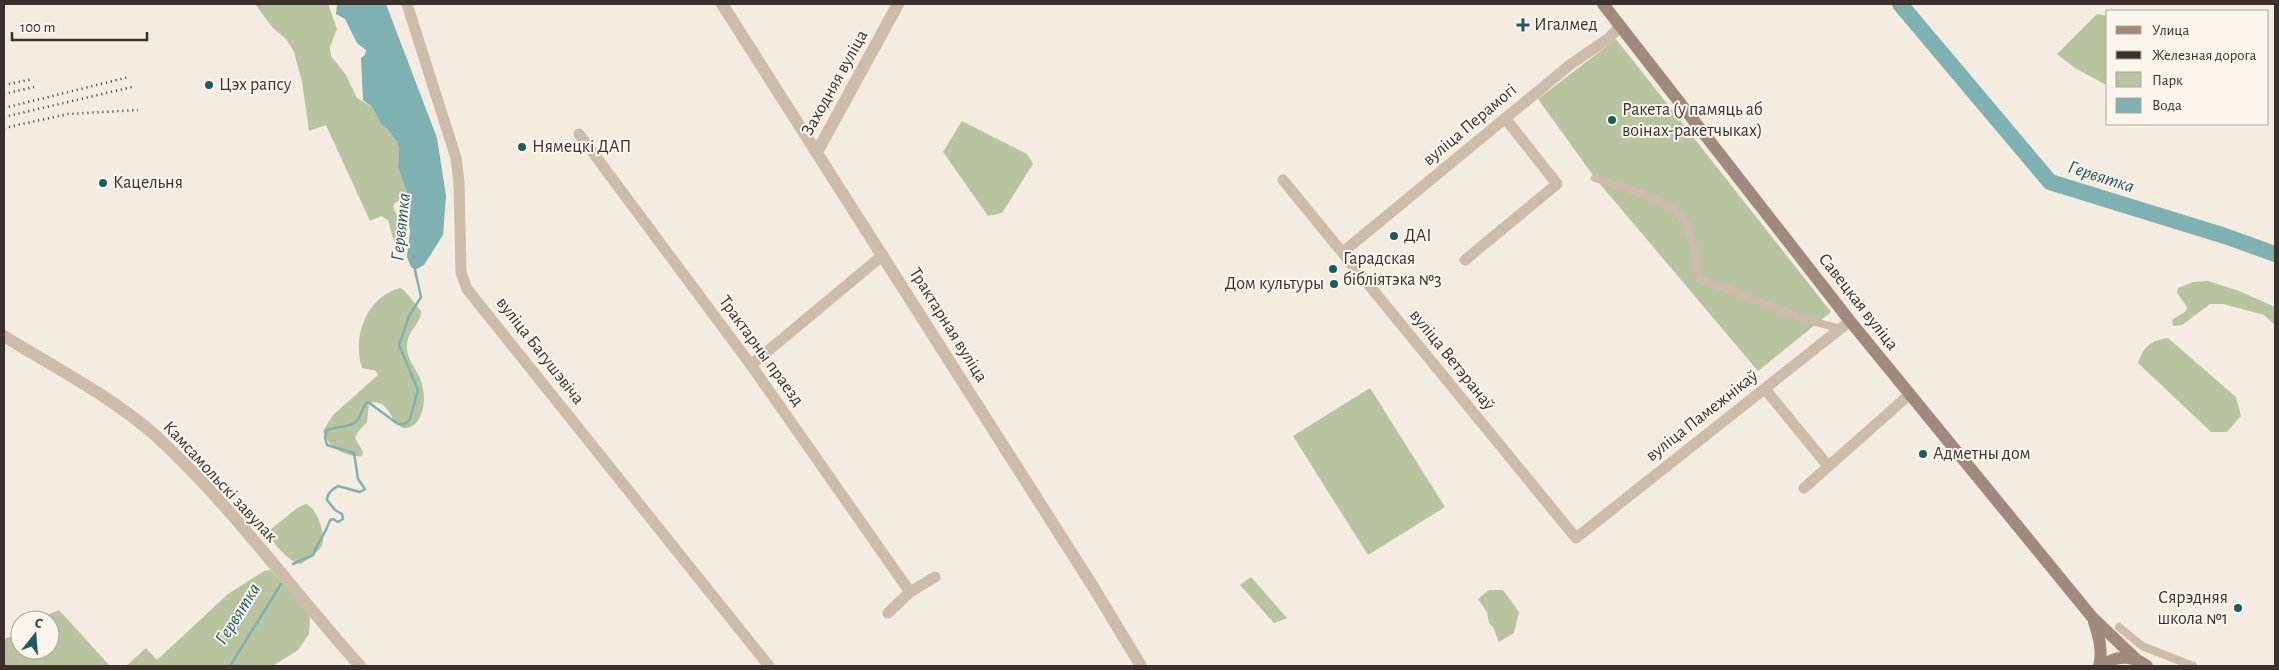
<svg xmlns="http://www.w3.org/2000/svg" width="2279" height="670" viewBox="0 0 2279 670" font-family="'Alegreya Sans',sans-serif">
  <rect width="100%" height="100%" fill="#f4ebe1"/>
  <!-- green -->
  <path fill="#b8c4a0" d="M255 4H328L337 29 330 47 331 56 346 75 357 98 372 107 381 124 390 132 397 142 399 151 398 168 407 193 405 198 395 203 393 207 402 225 400 248H397L395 245 388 220 381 216 370 221 326 125 309 131 302 82 294 52 287 40 272 27Z
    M2097 14 2108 16V86L2075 68 2057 54Z
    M1616 39 1831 312 1758 371 1595 178 1538 99Z
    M962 121 1027 154 1033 164 1002 213 988 216 943 152Z
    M2208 281 2239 291 2275 307V325L2264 315 2223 304H2210L2182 325 2173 326 2172 320 2186 311 2187 307 2177 293 2178 288 2193 282Z
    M400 288 404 290 421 311C421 326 406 329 407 349 408 359 413 365 418 374 425 387 427 409 417 422 413 426 410 428 403 428 389 422 390 398 369 403L367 422 357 433 355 438 363 452 362 456C347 458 326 446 323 431L333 415 378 375 376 371 362 368C352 338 366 297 400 288Z
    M2168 338 2236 397 2241 416 2227 432H2211L2138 363C2144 346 2150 341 2168 338Z
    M1370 388 1445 507 1368 555 1293 436Z
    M305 504C316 505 327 536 322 545 318 553 308 559 301 564 289 562 271 543 269 531L297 508Z
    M270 570 308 610 310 619 309 634 298 650 273 666H126L146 648 157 660 228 594 264 571Z
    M1251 577 1287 618 1274 623 1240 585Z
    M1489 590H1503L1519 612 1514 633 1499 642 1493 627 1489 623 1487 612 1478 599Z
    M59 610 110 666H4V639L20 633V650H50V620H35Z"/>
  <!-- water -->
  <path fill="#7fb0b2" d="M337 4H386L437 138 446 196 443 235 424 265 415 270 411 267 407 257 410 231 405 198 407 193 398 168 399 151 397 142 390 132 381 124 372 107 363 100 361 58 365 55 366 50 357 43 345 19 336 14Z"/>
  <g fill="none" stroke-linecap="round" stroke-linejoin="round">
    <!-- stream -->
    <path stroke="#7fb0b2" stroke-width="2.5" d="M293 564 313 555C318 542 326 533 330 520L333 519 338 522 343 519 342 514 335 510 327 500C327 493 332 490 338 486L360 492 365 489 358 479 354 453 327 445 325 438 327 430C336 426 353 428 358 419 363 413 361 406 368 402L398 424H405L410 419 418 390 399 345 409 316 421 297 415 270
      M230 666 281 584"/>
    <!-- river -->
    <path stroke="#7fb0b2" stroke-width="16" d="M1900 4 2050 182 2225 236 2275 254"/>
    <!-- pedestrian -->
    <path stroke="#cdbbac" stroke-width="8" d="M1595 178C1623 187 1676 199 1688 228 1695 243 1696 261 1698 278L1798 317 1841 329
      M2119 627 2142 646 2193 666"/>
    <!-- minor -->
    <path stroke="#cdbbac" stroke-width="11" d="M407 4 456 158 459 182 461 272 467 289 769 666
      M579 134 751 365 910 592
      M1283 180 1576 538 1850 321
      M1343 252 1571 64 1609 38 1620 26
      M1465 260 1557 184 1505 118
      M751 365 883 255
      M1765 389 1828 466
      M1804 488 1910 394
      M888 613 910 592 935 577"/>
    <!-- tertiary -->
    <path stroke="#cdbbac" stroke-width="12" d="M722 4 1092 585 1141 666
      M817 152 898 4
      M4 336C55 368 111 396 156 436 231 505 292 590 360 666"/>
    <!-- secondary -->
    <path stroke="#a18a7d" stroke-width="12" d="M1603 4 1850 321 2092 617 2137 660
      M2094 622C2099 637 2103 651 2099 666
      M2103 666C2116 654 2134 656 2147 666"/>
    <!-- rail -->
    <path stroke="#3b302b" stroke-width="2.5" stroke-dasharray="1 4" stroke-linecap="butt" d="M4 85 33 79
      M4 94 34 87
      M4 108 129 77
      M4 117 132 87
      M4 128 68 114 138 110"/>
  </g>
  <!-- markers -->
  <g fill="#1f5a5e" stroke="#fbf5ee" stroke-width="2">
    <path d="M1520.5 17.5h5v5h5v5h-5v5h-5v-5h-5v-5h5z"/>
    <circle cx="209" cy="85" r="5"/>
    <circle cx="1612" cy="120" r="5"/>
    <circle cx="522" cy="147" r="5"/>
    <circle cx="103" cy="183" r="5"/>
    <circle cx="1394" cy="236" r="5"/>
    <circle cx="1333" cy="269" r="5"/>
    <circle cx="1334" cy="284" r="5"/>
    <circle cx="1923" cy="454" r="5"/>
    <circle cx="2238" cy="608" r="5"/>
  </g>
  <g text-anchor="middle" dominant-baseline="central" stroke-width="4" stroke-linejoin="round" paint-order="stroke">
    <!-- poi labels -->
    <g font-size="18" fill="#3b302b" stroke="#fbf5ee" text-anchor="start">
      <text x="1534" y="25">Игалмед</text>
      <text x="219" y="85">Цэх рапсу</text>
      <text x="1622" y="110">Ракета (у памяць аб<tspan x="1622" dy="21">воінах-ракетчыках)</tspan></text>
      <text x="532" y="147">Нямецкі ДАП</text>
      <text x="113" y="183">Кацельня</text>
      <text x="1404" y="236">ДАІ</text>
      <text x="1343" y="259">Гарадская<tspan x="1343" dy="21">бібліятэка №3</tspan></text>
      <text x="1324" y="284" text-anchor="end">Дом культуры</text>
      <text x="1933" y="454">Адметны дом</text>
      <text x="2228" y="598" text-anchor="end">Сярэдняя<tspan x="2228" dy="21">школа №1</tspan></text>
    </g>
    <!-- street labels -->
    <g font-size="18" fill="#3b302b" stroke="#fbf5ee">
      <text transform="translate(835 83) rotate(-61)">Заходняя вуліца</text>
      <text transform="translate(1470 125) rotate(-40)">вуліца Перамогі</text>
      <text transform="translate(1858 302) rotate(52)">Савецкая вуліца</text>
      <text transform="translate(948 325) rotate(58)">Трактарная вуліца</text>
      <text transform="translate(540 351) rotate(52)">вуліца Багушэвіча</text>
      <text transform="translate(761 351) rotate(54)">Трактарны праезд</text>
      <text transform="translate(1452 360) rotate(51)">вуліца Ветэранаў</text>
      <text transform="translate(1702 416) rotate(-38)">вуліца Памежнікаў</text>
      <text transform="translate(220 482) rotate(47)">Камсамольскі завулак</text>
    </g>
    <!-- water labels -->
    <g font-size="19" font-style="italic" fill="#1f5a5e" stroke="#fbf5ee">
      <text transform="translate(2101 177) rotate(18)">Гервятка</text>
      <text transform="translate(401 227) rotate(-84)">Гервятка</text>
      <text transform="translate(238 614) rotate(-58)">Гервятка</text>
    </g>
  </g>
  <!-- border -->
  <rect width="2279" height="670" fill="none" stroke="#3b302b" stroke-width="10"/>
  <!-- legend -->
  <rect x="2106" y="10" width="162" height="115" fill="#fbf5ee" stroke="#aea6a0"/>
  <rect x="2116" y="26" width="25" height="8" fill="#a18a7d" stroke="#aea6a0"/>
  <text x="2152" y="35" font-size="15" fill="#3b302b">Улица</text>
  <rect x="2116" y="51" width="25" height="8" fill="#3b302b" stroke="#aea6a0"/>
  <text x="2152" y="60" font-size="15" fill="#3b302b">Железная дорога</text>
  <rect x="2116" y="72" width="25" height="15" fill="#b8c4a0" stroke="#aea6a0"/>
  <text x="2152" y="85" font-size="15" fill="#3b302b">Парк</text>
  <rect x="2116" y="98" width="25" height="15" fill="#7fb0b2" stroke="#aea6a0"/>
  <text x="2152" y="110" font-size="15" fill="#3b302b">Вода</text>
  <!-- north arrow -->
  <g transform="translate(35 635) rotate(17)"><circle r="24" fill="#fbf5ee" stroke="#aea6a0"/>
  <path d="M0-4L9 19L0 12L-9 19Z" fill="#1f5a5e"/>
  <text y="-8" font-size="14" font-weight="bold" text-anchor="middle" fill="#3b302b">С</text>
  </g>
  <!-- scale -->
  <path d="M12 32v8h135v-8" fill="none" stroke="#3b302b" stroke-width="2.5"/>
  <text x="20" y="32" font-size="15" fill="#3b302b" stroke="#fbf5ee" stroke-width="4" paint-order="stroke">100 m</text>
</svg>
